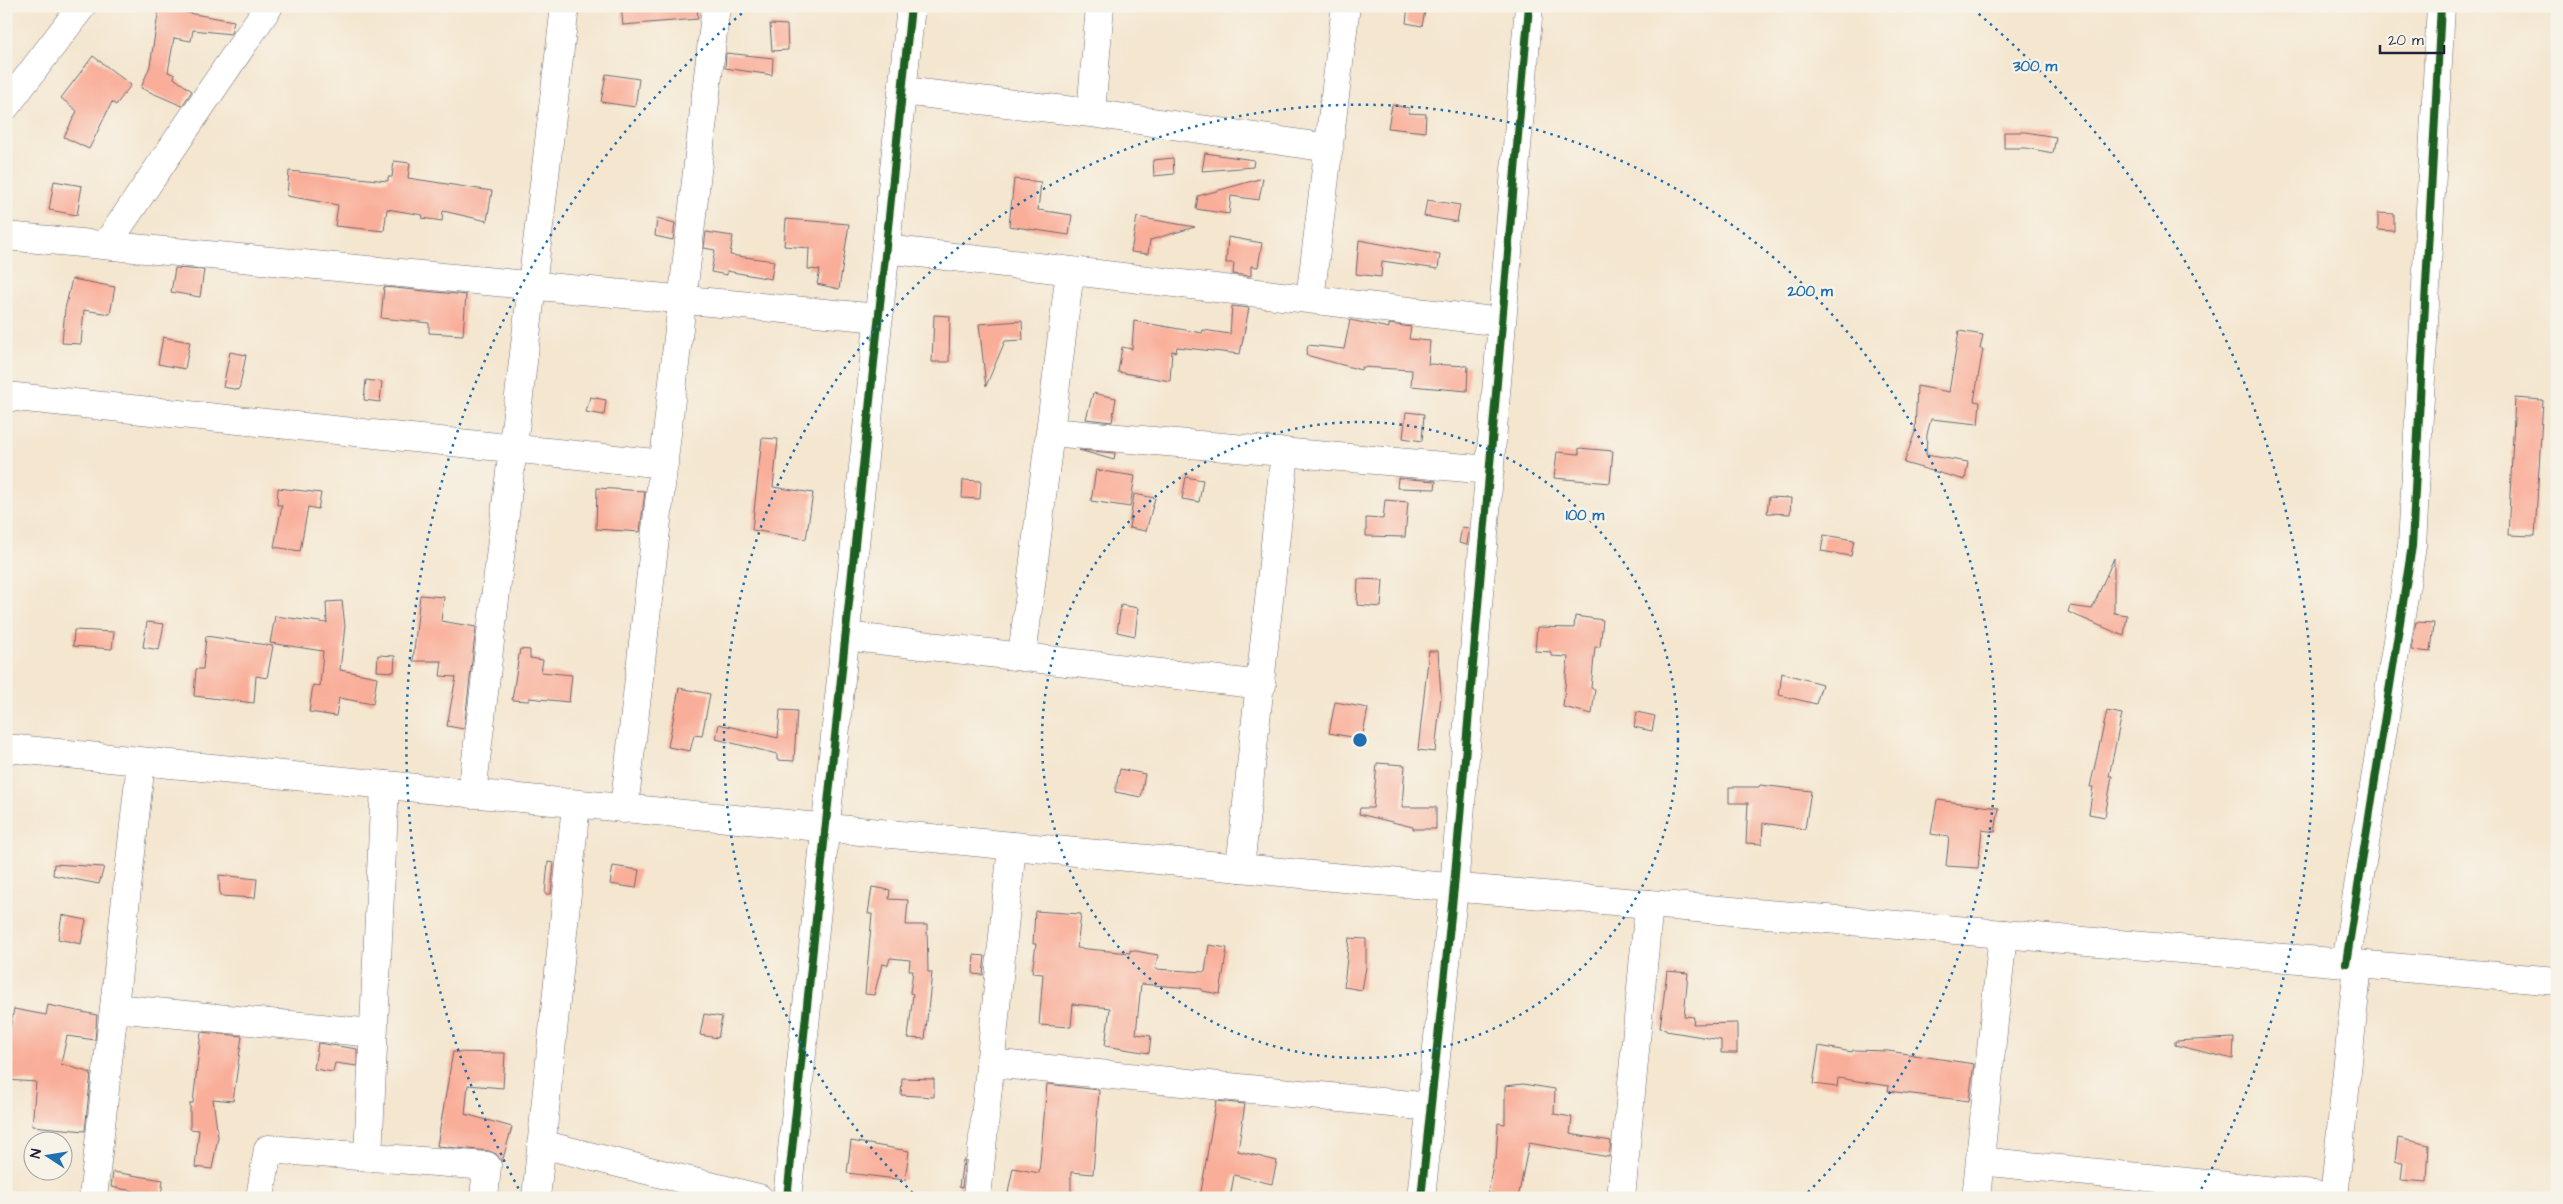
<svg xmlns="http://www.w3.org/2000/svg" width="2563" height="1204" viewBox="0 0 2563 1204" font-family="'Architects Daughter',sans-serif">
  <rect width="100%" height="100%" fill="#f7f3e8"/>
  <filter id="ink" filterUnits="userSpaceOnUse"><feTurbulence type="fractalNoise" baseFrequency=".02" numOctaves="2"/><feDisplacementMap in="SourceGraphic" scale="10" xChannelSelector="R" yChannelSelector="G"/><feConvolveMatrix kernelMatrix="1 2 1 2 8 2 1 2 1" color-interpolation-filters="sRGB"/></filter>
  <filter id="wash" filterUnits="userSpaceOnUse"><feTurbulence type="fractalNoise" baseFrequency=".0096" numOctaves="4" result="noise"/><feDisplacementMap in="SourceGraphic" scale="20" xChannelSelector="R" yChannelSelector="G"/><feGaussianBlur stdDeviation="1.12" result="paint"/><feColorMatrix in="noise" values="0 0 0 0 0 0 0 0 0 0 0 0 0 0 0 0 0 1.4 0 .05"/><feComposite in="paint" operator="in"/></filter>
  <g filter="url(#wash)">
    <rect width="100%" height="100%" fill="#f4e6cf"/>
    <g id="blocks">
      <!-- building -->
      <path fill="#f9ae99" d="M621 6H697L698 19 623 25Z
        M1408 6H1426L1422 26 1406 23Z
        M159 8 234 21 231 34 193 30 191 41 174 38 168 72 175 75 174 78 192 91 182 106 141 88 150 66Z
        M770 24 787 25 788 50 772 51Z
        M726 53 773 58 772 75 725 68Z
        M93 56 131 85 116 105 112 102 89 149 64 137 77 111 61 98Z
        M606 74 639 79 635 107 601 102Z
        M1392 105 1409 108 1408 113 1426 114 1425 132 1388 128Z
        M2004 132H2025L2056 137 2053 153 2026 148H2004Z
        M1205 153 1254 160 1253 167 1202 171Z
        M1173 158 1174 174 1154 176 1153 160Z
        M394 161 410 163 408 178 492 191 487 221 443 211 442 221 422 218 423 215 387 209 384 231 335 226 338 205 287 196 289 171 388 181V177H392Z
        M1263 178 1259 200 1231 196 1229 214 1196 209 1198 196Z
        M1014 179 1041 182 1038 210 1072 215 1069 235 1009 226Z
        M54 181 82 186 77 215 49 210Z
        M1427 200 1460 205 1457 222 1424 216Z
        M2378 213 2394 214V231L2378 230Z
        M1137 217 1195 227 1150 240 1148 254 1131 252Z
        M657 218 675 223 673 240 655 236Z
        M786 219 849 224 839 289 817 284 820 270 808 269 809 248 784 246Z
        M706 232 733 236 730 255 774 261 771 279 727 271V275L711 272 715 250 704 248Z
        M1228 237 1262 243 1258 267 1251 266V276L1233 274 1234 263H1226Z
        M1359 240 1440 255 1438 269 1382 261 1381 277 1356 274Z
        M175 268 204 270 200 297 171 292Z
        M72 279 115 287 110 314 84 310 81 344 62 343 65 309Z
        M384 287 466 295 463 335 429 333V323L381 318Z
        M1232 306 1249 308 1240 354 1177 347 1176 352 1172 351 1170 381 1118 372 1122 347 1132 349 1134 321 1202 333 1203 330 1230 334Z
        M934 315 950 316 949 362H932Z
        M1350 320 1389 328V324L1411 327 1409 339 1430 341 1428 364 1468 366 1467 391 1411 386 1412 370 1362 367 1361 370 1306 355 1308 345 1344 349Z
        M1022 321 1023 340 1005 341 986 386 979 324Z
        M1959 331 1983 335 1980 349H1983L1974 401 1980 402 1978 424 1931 419 1927 434 1926 455 1968 462 1965 480 1904 463 1915 432 1917 386 1949 392Z
        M163 337 190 342 185 369 158 364Z
        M230 352 246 355 239 390 223 387Z
        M366 380 382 382 380 402 364 400Z
        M1093 393 1116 398 1112 422 1086 419Z
        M590 397 606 400 604 415 586 412Z
        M2515 398 2543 400 2535 536 2508 535Z
        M1406 412 1424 414 1422 441 1403 438Z
        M762 438 778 439 773 487 813 493 806 539 752 530Z
        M1579 448 1613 451 1610 483 1554 478 1557 452 1579 454Z
        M1079 450 1115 453 1114 460Z
        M1096 470 1135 476 1130 507 1091 501Z
        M1186 477 1203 480 1199 502 1182 499Z
        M1398 478 1436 481 1435 489 1397 488Z
        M963 480 981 481 980 499 962 498Z
        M278 488 321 493 318 509 308 507 300 551 274 547 282 505H277Z
        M597 488 645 491 640 532 596 529Z
        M1134 494 1155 498 1146 531 1129 528Z
        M1769 497 1791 498 1790 514 1767 513Z
        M1385 500 1408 502 1405 537 1366 536V518L1383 519Z
        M1462 527 1469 528 1467 545 1459 543Z
        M1824 535 1854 540 1851 556 1821 551Z
        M2114 558V613L2127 615 2124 636 2068 612 2070 606 2092 609Z
        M1358 579 1383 580 1381 607 1357 605Z
        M420 595 444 597 441 621 476 627 464 729 447 726 456 677 440 676 442 661H413Z
        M342 601 345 626 340 670 377 677 373 704 339 698 336 716 309 712 313 685 320 686 323 651 270 643 275 616 327 623 326 602Z
        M1121 605 1138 608 1135 636 1117 632Z
        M1575 616 1603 620 1600 647H1595L1591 688 1595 689 1592 714 1563 707 1568 657 1551 656V652L1535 651 1537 627 1574 628Z
        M147 622 164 624 159 650 143 647Z
        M2416 622 2434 623 2431 652 2411 650Z
        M74 630 114 632 112 649 73 646Z
        M206 636 273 646 267 678 256 676 254 703 194 696 196 669H203Z
        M520 649 530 650V658L543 660 541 672 572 675 569 702 529 698V701L512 700Z
        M1429 651H1438L1441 696 1435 752 1418 750Z
        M378 655 395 656 394 672 377 671Z
        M1782 673 1822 684 1816 704 1779 695Z
        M679 688 710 694 702 736 694 735 690 751 668 747Z
        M1335 702 1368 708 1362 739 1329 733Z
        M780 710 797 711 794 761 777 760V754L716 739 719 724 778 738Z
        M2107 711 2122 714 2109 776H2112L2105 817 2089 814 2093 787H2090Z
        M1637 712 1655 716 1652 731 1634 727Z
        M1377 763 1405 765 1402 807H1436V829H1413V827L1359 814 1360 808H1373Z
        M1120 769 1145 774 1141 797 1115 792Z
        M1760 785 1811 791 1805 829 1763 823 1762 844 1746 843 1748 803H1729V787H1759Z
        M1937 800 1999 808 1995 832 1982 830 1978 868 1946 866 1949 837 1931 834Z
        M548 862 554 863 551 894H545Z
        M54 864 104 867 99 884 53 875Z
        M613 866 639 870 636 888 610 884Z
        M219 875 257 879 255 898 220 896Z
        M872 887 890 890 889 899 908 900 906 925H927L928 972H932L925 1039 908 1038 913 994 910 993 913 971 909 970 910 960 890 958 888 965 882 964 874 995 865 994 872 914H868Z
        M1035 911 1081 914 1077 948 1130 953V950L1158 955 1155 969 1205 972 1209 945 1227 948 1220 994 1202 991V989L1141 984 1136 1034 1151 1036 1149 1053 1105 1046 1110 1008 1073 1004 1071 1027 1039 1025 1043 974 1032 973 1036 944H1033Z
        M62 915 86 920 81 944 58 939Z
        M1349 938 1366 939V967L1362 990 1344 987Z
        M974 955 985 956 983 975 973 974Z
        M1667 971 1688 973 1684 1016 1694 1017 1693 1024 1737 1023V1053H1721V1040L1666 1031V1029L1660 1028Z
        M48 1005 97 1015 95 1040 67 1036 61 1064 91 1073 85 1131 32 1126 36 1082 6 1080V1049L14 1009 46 1015Z
        M704 1014 722 1017 718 1038 700 1035Z
        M201 1032 242 1036 233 1101 213 1099 218 1137 212 1169 195 1167 199 1130 190 1129V1103H193Z
        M2234 1038 2233 1059 2175 1045V1041Z
        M318 1043 357 1049V1066L335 1063 333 1072 314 1069Z
        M1819 1046 1852 1052 1853 1050 1888 1051 1974 1064 1969 1101 1888 1091 1889 1086 1838 1078 1837 1087 1813 1084Z
        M453 1052 505 1053 503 1088 468 1085 465 1114 512 1127 502 1162 496 1154 489 1151 437 1146Z
        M902 1078 934 1079V1097L901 1095Z
        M1047 1084 1099 1090 1093 1174 1071 1172V1198H1034L1008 1193 1013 1168 1039 1173Z
        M1523 1084 1555 1089 1554 1114 1572 1117 1570 1134 1611 1141 1609 1157 1529 1143 1518 1198 1488 1193 1494 1159 1496 1160 1498 1123 1505 1124V1086Z
        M1216 1101 1245 1104 1238 1151 1277 1161 1272 1184 1234 1175 1230 1198H1200Z
        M2398 1138 2429 1145 2427 1182 2401 1180 2403 1162 2395 1161Z
        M851 1141 909 1151 905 1180 847 1173Z
        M963 1160H965L962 1188 959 1187Z
        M113 1172 163 1180 161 1196 111 1187Z"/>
    </g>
  </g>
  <g filter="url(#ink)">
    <use href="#blocks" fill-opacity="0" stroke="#6c676f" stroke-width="1"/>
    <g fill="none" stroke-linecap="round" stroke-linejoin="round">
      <!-- minor casing -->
      <g stroke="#6c676f" stroke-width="29">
        <path id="minor" d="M903 91 1091 113 1329 148
          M6 106 82 6
          M1091 113 1100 6
          M6 236 879 318
          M106 245 269 6
          M886 249 1502 322
          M1310 299 1346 6
          M6 396 664 464
          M1050 432 1490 470
          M845 636 1262 685
          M1022 657 1070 271
          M472 794 565 6
          M624 809 716 6
          M1240 868 1285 452
          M2346 963 2412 546 2441 6
          M114 1008 373 1033
          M990 1063 1431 1107
          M541 1144 759 1198
          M368 1157 385 785
          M1980 1161 2334 1197
          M93 1198 141 762
          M260 1198 268 1149 487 1166 484 1198
          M536 1198 576 805
          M787 1198 911 6
          M977 1198 1012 846
          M1421 1198 1454 887 1529 6
          M1621 1198 1649 904
          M1976 1198 2003 934
          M2334 1198 2358 964"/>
      </g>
      <!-- major casing -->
      <g stroke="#6c676f" stroke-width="29">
        <path id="major" d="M6 748 1343 878 2557 981"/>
      </g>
      <!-- minor -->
      <use href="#minor" stroke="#fff" stroke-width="28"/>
      <!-- major -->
      <use href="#major" stroke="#fff" stroke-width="28"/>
      <!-- cycleway casing -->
      <g stroke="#f7f3e8" stroke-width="11">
        <path id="cycleway" d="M2346 963 2412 546 2441 6
          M787 1198 911 6
          M1421 1198 1454 887 1529 6"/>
      </g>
      <!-- cycleway -->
      <use href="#cycleway" stroke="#1b5e20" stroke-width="8"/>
    </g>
  </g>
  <!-- distance rings -->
  <g fill="none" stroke="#1f6fb2" stroke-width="2.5" stroke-dasharray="2.5 5">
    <circle cx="1360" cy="740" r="318"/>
    <path d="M918 1198A636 636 0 1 1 1802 1198"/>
    <path d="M522 1195A954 954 0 0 1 747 9M1973 9A954 954 0 0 1 2198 1195"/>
  </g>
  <circle cx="1360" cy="740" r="8" fill="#1f6fb2" stroke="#f7f3e8" stroke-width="2.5"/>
  <g font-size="15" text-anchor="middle" font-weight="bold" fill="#1f6fb2" stroke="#f7f3e8" stroke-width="5" stroke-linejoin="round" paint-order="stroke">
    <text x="2035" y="71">300 m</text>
    <text x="1810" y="296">200 m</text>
    <text x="1585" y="520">100 m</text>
  </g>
  <!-- margin -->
  <rect width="2563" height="1204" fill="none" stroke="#f7f3e8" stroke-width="25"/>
  <!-- north arrow -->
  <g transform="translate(48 1156) rotate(282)"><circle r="24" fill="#f7f3e8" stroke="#a29fa3"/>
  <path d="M0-4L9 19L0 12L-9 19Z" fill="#1f6fb2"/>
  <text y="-8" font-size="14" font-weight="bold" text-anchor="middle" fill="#22223b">N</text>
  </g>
  <!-- scale -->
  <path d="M2380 45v8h64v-8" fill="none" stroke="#22223b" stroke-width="2.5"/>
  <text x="2388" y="45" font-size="15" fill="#22223b" stroke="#f7f3e8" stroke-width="4" paint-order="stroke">20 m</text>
</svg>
